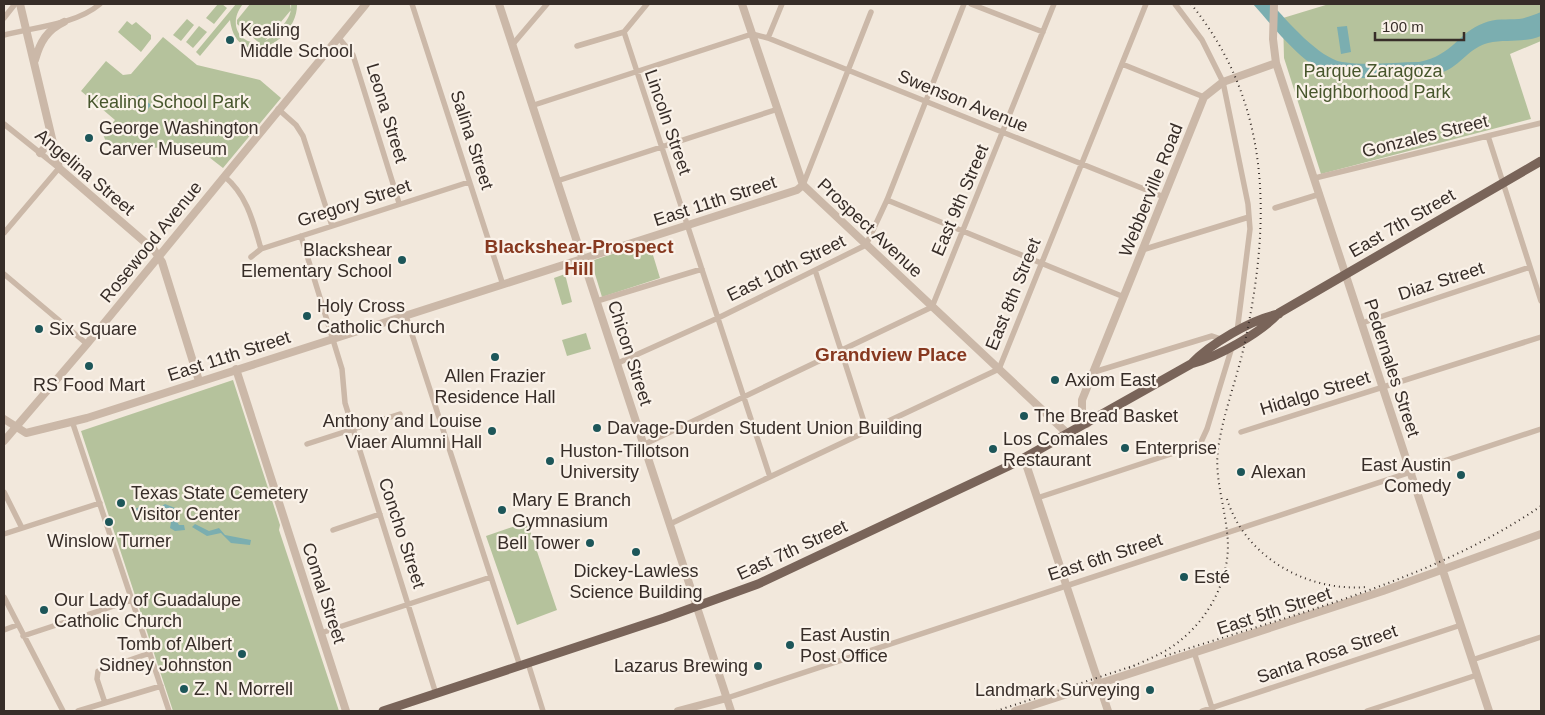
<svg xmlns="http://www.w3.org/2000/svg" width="1545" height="715" viewBox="0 0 1545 715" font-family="Arial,sans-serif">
  <rect width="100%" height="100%" fill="#f2e8dc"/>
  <!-- green -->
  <path fill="#b5c29c" d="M218 4H222L227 8 214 24 206 18Z
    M236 4H243C221 31 254 61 281 28 287 20 292 14 291 4H297C298 42 237 73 230 20L200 56 196 52Z
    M250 4H290L291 10 264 42H258L237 24V20Z
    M1329 4H1541V41L1510 54 1531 119 1321 174 1284 58 1283 18Z
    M187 19 194 25 181 41 173 35Z
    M127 21 132 25 136 22 151 35V39L141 52 118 32Z
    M199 26 207 32 193 48 186 42Z
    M163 37 197 65 260 80 281 98 223 168 192 144 144 149 143 145 127 147V151H116L106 142 103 134 115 120 81 91 106 61 123 75 131 74Z
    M649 242 660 278 602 297 591 261Z
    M565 274 572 302 562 305 554 278Z
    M586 333 591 349 567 356 562 340Z
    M233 380 280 525 279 530 339 711H173L81 431Z
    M527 522 557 610 517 625 486 536Z"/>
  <!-- water -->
  <path fill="#7baeb0" d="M1253 4H1272C1287 21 1319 58 1342 62 1367 66 1395 62 1419 62 1454 55 1457 33 1484 23 1495 18 1507 20 1519 19 1526 18 1534 15 1541 12V36C1524 43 1506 39 1488 43 1470 47 1460 66 1443 72 1427 77 1406 76 1390 77 1372 77 1354 80 1336 76 1304 68 1274 27 1253 4Z
    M1347 26 1351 52 1341 54 1337 27Z
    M139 95 151 105 144 114 132 103Z
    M165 504 175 508 176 520 179 525H184L185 530 175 531 170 528 172 517 167 510 151 516 144 512 137 514 131 511 141 506 154 511Z
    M195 524 209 531 219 528 225 535 251 540 250 545 231 543 221 533 207 536 192 527Z"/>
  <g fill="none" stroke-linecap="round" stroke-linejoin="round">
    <!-- minor -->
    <path stroke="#cbb8a8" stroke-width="5.5" d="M412 4 503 285
      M971 4 1043 32
      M1175 4 1202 40 1223 82 1248 204 1250 229 1237 332
      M4 18 15 4
      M624 32 770 477
      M4 35C34 27 75 25 100 4
      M338 37 353 55 399 203
      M768 38 782 4
      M513 44 547 4
      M577 46 624 32 647 4
      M1122 64 1204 97
      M534 105 752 34 768 38 1164 197
      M278 109 296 125 303 136 332 226
      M4 124 59 168 4 233
      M1488 136 1541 301
      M224 176C247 195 253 221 261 249
      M1315 178 1541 123
      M557 181 778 109
      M803 185 871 12
      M887 200 1124 297
      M1275 208 1320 194
      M301 236 342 369 345 403 436 694
      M1142 250 1249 217
      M251 257 261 249 469 182
      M815 270 867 431
      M4 274 87 344
      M597 301 702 269
      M406 316 520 666
      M1362 323 1530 267
      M618 363 718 318 866 245 887 200 964 4
      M1094 372 1212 336 1224 340
      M72 421 169 711
      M1241 432 1541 337
      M307 444 400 414
      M645 444 932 307 1054 4
      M4 492 22 528
      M1037 498 1183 450 1201 442 1207 429 1232 347
      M670 524 999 369 1146 4
      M333 530 380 514
      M4 534 100 503
      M4 597 63 711
      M4 630 17 625
      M321 633 491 577
      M23 636 132 600
      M1194 652 1213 711
      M1472 660 1541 637
      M528 663 543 711
      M727 698 1541 429
      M105 703 97 679 98 671 150 653
      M78 711 161 686
      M1202 711 1461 625
      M1367 711 1477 675"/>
    <!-- tertiary -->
    <path stroke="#cbb8a8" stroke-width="8" d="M20 4 59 168 154 250 162 262 199 381
      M499 4 731 711
      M742 4 803 185 1069 435
      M1274 4 1273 39 1276 63 1489 711
      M35 60C40 42 47 30 64 22
      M40 153 52 140
      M236 369 346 711
      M4 419 26 433 87 418 797 190 803 185
      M1087 424 1082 414V400L1204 97 1223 82 1276 63
      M4 441 87 344 366 4
      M1024 458 1108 711
      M678 711 727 698
      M1015 711 1383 591 1541 534"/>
    <!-- primary -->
    <path stroke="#796459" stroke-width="9" d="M1191 364C1210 344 1252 319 1279 314
      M383 711 664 618 758 584 1015 463 1191 364C1218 357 1260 333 1279 313L1541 161"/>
    <!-- rail -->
    <path stroke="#372d28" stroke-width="2" stroke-dasharray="1 4" stroke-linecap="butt" d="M1227 499C1245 557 1307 592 1366 587
      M1165 656C1290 615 1432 581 1541 506
      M1129 668C1144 661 1160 655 1173 646 1209 621 1233 576 1227 532 1224 502 1213 473 1219 443 1225 407 1239 373 1246 337 1271 217 1271 103 1191 4
      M996 711 1136 665"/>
  </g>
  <!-- markers -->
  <g fill="#1d5659" stroke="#faf2e9" stroke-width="2">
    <circle cx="230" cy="40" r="5"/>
    <circle cx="89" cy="138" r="5"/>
    <circle cx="402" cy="260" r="5"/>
    <circle cx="307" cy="316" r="5"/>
    <circle cx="39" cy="329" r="5"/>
    <circle cx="495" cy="357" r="5"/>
    <circle cx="89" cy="366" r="5"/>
    <circle cx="1055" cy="380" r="5"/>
    <circle cx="1024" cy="416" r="5"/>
    <circle cx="597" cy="428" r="5"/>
    <circle cx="492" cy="431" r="5"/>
    <circle cx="1125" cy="448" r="5"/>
    <circle cx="993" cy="449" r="5"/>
    <circle cx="550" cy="461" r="5"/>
    <circle cx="1241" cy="472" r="5"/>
    <circle cx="1461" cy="475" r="5"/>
    <circle cx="121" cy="503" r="5"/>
    <circle cx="502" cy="510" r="5"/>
    <circle cx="109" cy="522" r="5"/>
    <circle cx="590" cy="543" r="5"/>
    <circle cx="636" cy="552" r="5"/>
    <circle cx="1184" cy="577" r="5"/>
    <circle cx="44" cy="610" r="5"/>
    <circle cx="790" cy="645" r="5"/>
    <circle cx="242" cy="654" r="5"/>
    <circle cx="758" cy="666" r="5"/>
    <circle cx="184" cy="689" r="5"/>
    <circle cx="1150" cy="690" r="5"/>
  </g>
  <g text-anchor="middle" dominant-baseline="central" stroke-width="4.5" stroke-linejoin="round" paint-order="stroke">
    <!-- poi labels -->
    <g font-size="18" fill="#372d28" stroke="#faf2e9" text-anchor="start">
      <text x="240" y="30">Kealing<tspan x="240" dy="21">Middle School</tspan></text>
      <text x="99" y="128">George Washington<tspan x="99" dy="21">Carver Museum</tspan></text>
      <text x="392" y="250" text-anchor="end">Blackshear<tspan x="392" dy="21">Elementary School</tspan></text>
      <text x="317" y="306">Holy Cross<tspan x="317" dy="21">Catholic Church</tspan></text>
      <text x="49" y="329">Six Square</text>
      <text x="495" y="376" text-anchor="middle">Allen Frazier<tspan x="495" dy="21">Residence Hall</tspan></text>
      <text x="1065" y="380">Axiom East</text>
      <text x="89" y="385" text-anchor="middle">RS Food Mart</text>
      <text x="1034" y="416">The Bread Basket</text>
      <text x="482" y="421" text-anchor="end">Anthony and Louise<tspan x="482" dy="21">Viaer Alumni Hall</tspan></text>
      <text x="607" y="428">Davage-Durden Student Union Building</text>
      <text x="1003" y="439">Los Comales<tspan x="1003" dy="21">Restaurant</tspan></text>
      <text x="1135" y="448">Enterprise</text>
      <text x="560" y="451">Huston-Tillotson<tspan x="560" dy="21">University</tspan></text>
      <text x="1451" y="465" text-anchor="end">East Austin<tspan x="1451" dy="21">Comedy</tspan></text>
      <text x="1251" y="472">Alexan</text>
      <text x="131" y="493">Texas State Cemetery<tspan x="131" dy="21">Visitor Center</tspan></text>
      <text x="512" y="500">Mary E Branch<tspan x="512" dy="21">Gymnasium</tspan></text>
      <text x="109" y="541" text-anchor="middle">Winslow Turner</text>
      <text x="580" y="543" text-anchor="end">Bell Tower</text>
      <text x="636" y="571" text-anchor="middle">Dickey-Lawless<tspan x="636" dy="21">Science Building</tspan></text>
      <text x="1194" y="577">Esté</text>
      <text x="54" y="600">Our Lady of Guadalupe<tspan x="54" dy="21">Catholic Church</tspan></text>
      <text x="800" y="635">East Austin<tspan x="800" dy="21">Post Office</tspan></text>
      <text x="232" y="644" text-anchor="end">Tomb of Albert<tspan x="232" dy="21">Sidney Johnston</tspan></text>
      <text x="748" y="666" text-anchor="end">Lazarus Brewing</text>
      <text x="194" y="689">Z. N. Morrell</text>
      <text x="1140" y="690" text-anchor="end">Landmark Surveying</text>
    </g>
    <!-- park labels -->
    <g font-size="18" fill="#47562c" stroke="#faf2e9">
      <text x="1373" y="71">Parque Zaragoza<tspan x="1373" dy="21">Neighborhood Park</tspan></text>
      <text x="168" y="102">Kealing School Park</text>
    </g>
    <!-- street labels -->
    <g font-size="18" fill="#372d28" stroke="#faf2e9">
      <text transform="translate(963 101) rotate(22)">Swenson Avenue</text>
      <text transform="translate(387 113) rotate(73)">Leona Street</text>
      <text transform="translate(668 122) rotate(71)">Lincoln Street</text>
      <text transform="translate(1425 136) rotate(-14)">Gonzales Street</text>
      <text transform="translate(472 140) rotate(72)">Salina Street</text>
      <text transform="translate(85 172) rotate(40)">Angelina Street</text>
      <text transform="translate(1151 190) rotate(-68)">Webberville Road</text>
      <text transform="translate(960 200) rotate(-67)">East 9th Street</text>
      <text transform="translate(715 201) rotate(-18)">East 11th Street</text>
      <text transform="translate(354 203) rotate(-18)">Gregory Street</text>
      <text transform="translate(1402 223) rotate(-30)">East 7th Street</text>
      <text transform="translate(870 228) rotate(43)">Prospect Avenue</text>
      <text transform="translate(151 242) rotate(-51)">Rosewood Avenue</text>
      <text transform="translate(786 268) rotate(-26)">East 10th Street</text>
      <text transform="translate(1441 281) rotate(-18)">Diaz Street</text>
      <text transform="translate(1013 294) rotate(-68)">East 8th Street</text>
      <text transform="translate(630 353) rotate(72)">Chicon Street</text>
      <text transform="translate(229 356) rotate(-18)">East 11th Street</text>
      <text transform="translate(1392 368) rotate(72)">Pedernales Street</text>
      <text transform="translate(1315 393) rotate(-17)">Hidalgo Street</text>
      <text transform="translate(402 533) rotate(72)">Concho Street</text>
      <text transform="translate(792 550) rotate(-25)">East 7th Street</text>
      <text transform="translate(1105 557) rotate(-18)">East 6th Street</text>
      <text transform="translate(324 593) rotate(72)">Comal Street</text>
      <text transform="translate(1274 611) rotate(-18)">East 5th Street</text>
      <text transform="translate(1327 654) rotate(-19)">Santa Rosa Street</text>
    </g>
    <!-- neighbourhood labels -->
    <g font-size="19" font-weight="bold" fill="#873920" stroke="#faf2e9">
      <text x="579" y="246">Blackshear-Prospect<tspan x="579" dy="22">Hill</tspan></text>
      <text x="891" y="354">Grandview Place</text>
    </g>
  </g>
  <!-- border -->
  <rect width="1545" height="715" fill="none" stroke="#372d28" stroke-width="10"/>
  <!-- scale -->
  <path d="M1375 32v8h89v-8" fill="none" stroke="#372d28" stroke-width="2.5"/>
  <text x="1382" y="32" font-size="15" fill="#372d28" stroke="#faf2e9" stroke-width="4" paint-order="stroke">100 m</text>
</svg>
